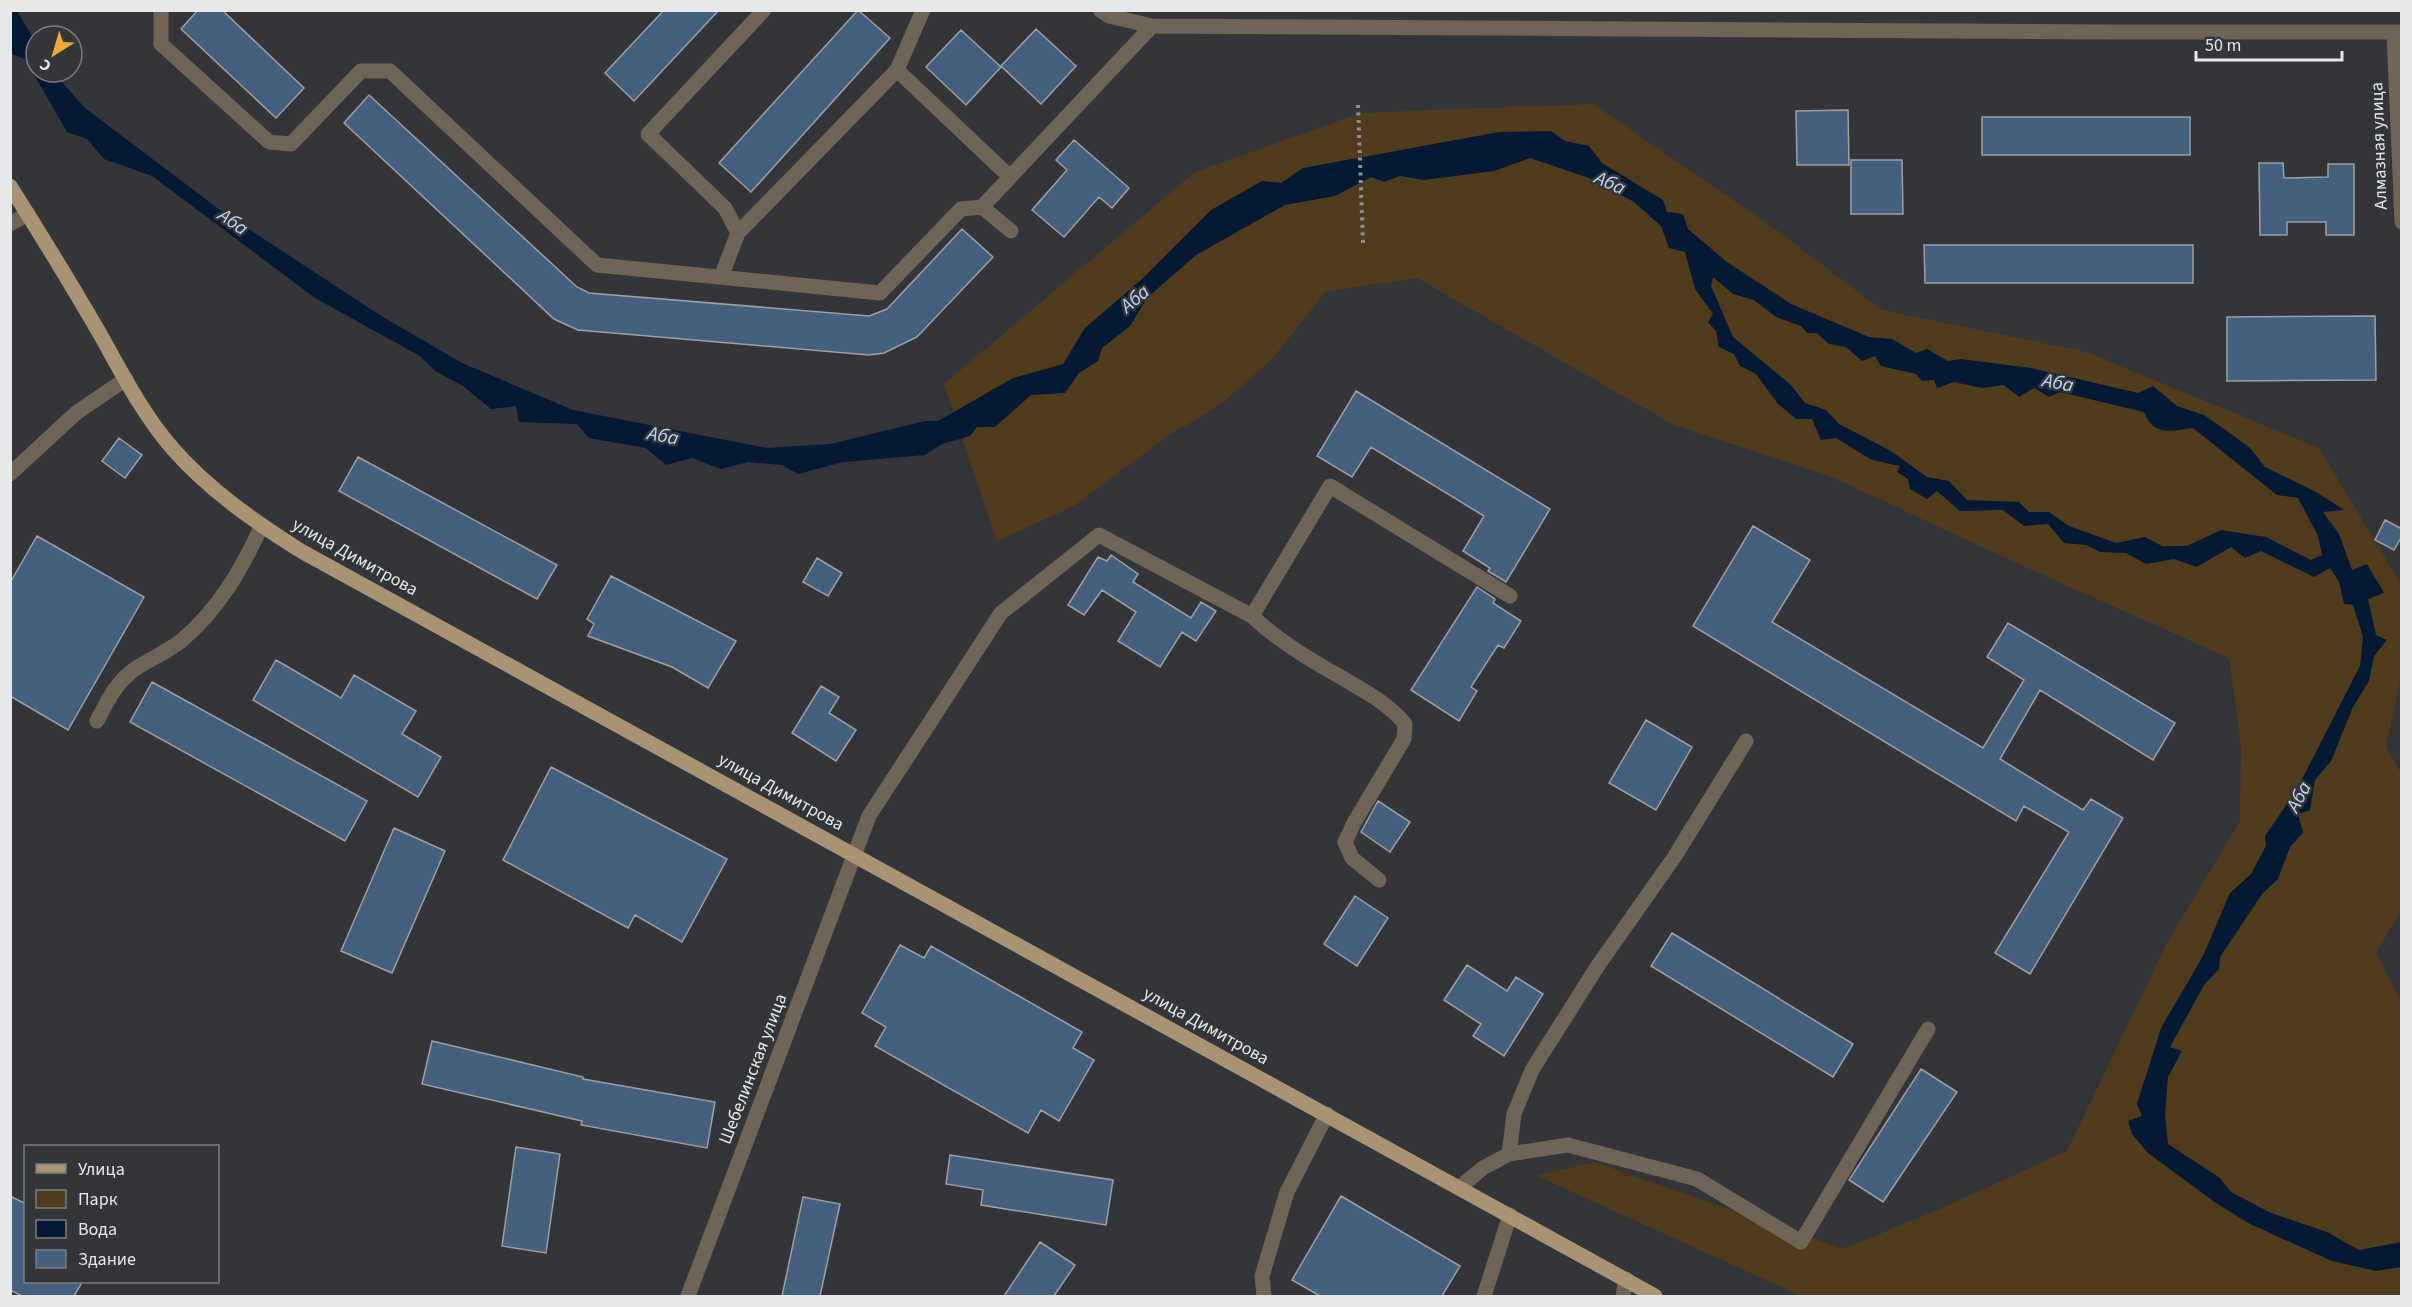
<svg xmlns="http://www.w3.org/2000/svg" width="2412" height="1307" viewBox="0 0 2412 1307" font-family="'Source Sans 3',sans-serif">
  <rect width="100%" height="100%" fill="#333538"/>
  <!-- green -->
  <path fill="#503c1d" d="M1593 104 1778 231 1882 310 2086 352 2319 448 2401 584V676L2386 747 2401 773V911L2376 953 2401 1002V1296H1801L1537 1176 1594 1162 1843 1249 1942 1208 2067 1151 2168 941 2240 821 2241 745 2229 658 2014 562 1830 476 1676 426 1417 278 1326 291 1273 358 1220 405 1168 436 1074 506 997 541 944 384 1195 172 1361 113Z"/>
  <!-- water -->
  <path fill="#041934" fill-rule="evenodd" d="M10 11H17L36 43V72H53L85 108 220 210 378 314 462 363 573 410 767 448 830 444 925 421H938L1013 378 1063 364 1085 328 1142 279 1211 210 1262 181 1281 183 1303 168 1499 132 1551 131 1565 141 1589 146 1602 163 1663 200 1667 212 1683 214 1688 229 1727 262 1791 304 1869 337 1892 339 1916 353 1927 349 1948 361 1961 359 2031 368 2138 393 2153 386 2177 406 2204 415 2227 431 2250 448 2265 467 2316 492 2344 510 2323 512 2339 534 2352 570 2367 564 2384 593 2368 599 2376 635 2387 640 2374 656 2369 681 2353 707 2331 761 2315 780 2310 810 2298 814 2303 833 2290 847 2278 879 2262 894 2220 957 2219 969 2204 985 2170 1047 2182 1051 2168 1077 2165 1115 2168 1144 2220 1178 2231 1192 2271 1213 2327 1232 2359 1250 2401 1242V1267L2376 1271 2332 1261 2250 1224 2216 1203 2148 1153 2132 1134 2128 1121 2142 1116 2137 1104 2161 1028 2203 956 2230 893 2251 874 2266 846 2265 836 2297 789 2360 666 2363 637 2353 605 2344 604 2339 582 2330 568 2314 577 2261 551 2245 558 2231 547 2197 567 2174 559 2146 564 2126 553 2100 552 2086 545 2064 543 2048 524 2024 526 2003 510 1960 511 1937 491 1927 499 1910 489 1908 479 1897 472 1900 466 1872 460 1836 438 1821 440 1812 419H1796L1778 404 1756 374 1740 366 1734 354 1719 347 1716 331 1708 322 1713 314 1695 289 1685 252 1669 248 1661 226 1634 202 1592 179 1530 158 1494 171 1424 180 1400 176 1384 182 1371 177 1335 196 1285 205 1196 255 1147 298 1130 326 1102 348 1098 361 1079 373 1065 393 1031 395 995 427H977L970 436 942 444 925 455 843 462 798 474 782 465 748 462 721 469 692 458 666 465 646 448 589 438 577 424 519 422 516 406 491 409 463 386 435 371 420 356 315 298 152 176 104 159 87 139 67 132 25 59 11 54ZM1713 277 1733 294 1754 300 1776 317 1801 326 1807 333H1817L1829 344 1846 347 1862 361 1875 356 1881 366 1916 374 1922 381 1934 380 1937 388 1954 382 1982 388 2004 385 2019 397 2034 388 2049 397 2060 392 2144 412C2154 437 2170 431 2193 428L2277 495 2298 498 2318 536 2322 555 2311 560 2266 537 2221 530 2187 546H2162L2145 537 2116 543 2069 526 2049 512H2029L2019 502 1967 500 1949 481 1927 477 1891 451 1839 424 1826 410 1805 403 1791 385 1733 337 1711 286Z"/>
  <!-- building -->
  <path fill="#455f7e" stroke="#9ea0a4" stroke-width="1.5" d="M198 10H222L304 88 276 118 181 29Z
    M664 10H719L634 101 605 73Z
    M858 10 890 38 751 192 719 163Z
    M1036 29 1076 66 1041 104 1001 66Z
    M961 30 1001 67 966 105 926 67Z
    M369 95 577 287 589 293 869 316 887 309 962 229 993 257 917 337 884 353 869 355 578 330 554 319 344 123Z
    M1848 110 1849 165H1797L1796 111Z
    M1982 117H2190V155H1982Z
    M1074 140 1129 188 1112 208 1099 197 1064 237 1032 210 1067 170 1056 160Z
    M1851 160H1902L1903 214H1851Z
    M2259 163H2283L2284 178 2328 177V164H2354V235H2326V222H2287V235H2260Z
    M1924 245H2193V283H1925Z
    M2375 316 2376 380 2227 381V317Z
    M1356 391 1550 509 1506 582 1488 571 1490 568 1463 551 1484 516 1371 447 1352 477 1317 456Z
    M119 438 142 455 125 478 102 461Z
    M358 457 557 565 537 599 339 491Z
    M2385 520 2402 529V536L2394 550 2375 540Z
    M1753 526 1810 560 1772 622 1983 748 2024 680 1987 657 2008 623 2175 723 2153 760 2040 690 2000 759 2083 810 2091 799 2123 818 2030 974 1995 953 2069 832 2024 806 2016 821 1693 626Z
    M37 536 144 597 68 730 10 696V583Z
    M1111 555 1138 574 1133 582 1191 618 1201 602 1216 611 1196 641 1182 632 1160 667 1118 641 1136 612 1102 590 1084 615 1068 605 1098 557 1107 561Z
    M817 558 842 573 828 596 803 582Z
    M611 576 736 641 708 688 672 667 588 636 594 624 587 619Z
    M1477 587 1495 599 1493 603 1521 621 1504 648 1498 645 1471 687 1477 691 1459 721 1411 690Z
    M276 660 341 698 354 675 416 711 402 734 441 757 418 797 253 700Z
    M152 682 367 801 345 841 130 722Z
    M821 686 839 697 829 713 856 730 836 761 792 733Z
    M1646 720 1692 747 1656 810 1609 783Z
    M551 767 727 859 682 942 635 915 628 928 503 860Z
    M1378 801 1410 822 1390 852 1361 832Z
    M394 828 445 851 392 973 341 951Z
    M1355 896 1388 918 1357 966 1324 944Z
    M1672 933 1853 1044 1833 1077 1651 966Z
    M900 945 924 958 931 946 1082 1032 1073 1048 1094 1060 1059 1121 1041 1110 1028 1133 875 1046 886 1027 862 1013Z
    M1467 965 1507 991 1516 977 1543 994 1504 1056 1473 1036 1481 1024 1444 1000Z
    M432 1041 583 1077V1079L715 1102 707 1148 581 1125 582 1121 422 1084Z
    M1921 1069 1957 1092 1883 1202 1849 1180Z
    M516 1147 560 1154 546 1253 502 1246Z
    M950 1155 1113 1180 1106 1225 981 1205 983 1190 946 1184Z
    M10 1196 26 1204V1281H83L74 1296H22L10 1290Z
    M1341 1196 1460 1266 1442 1296H1320L1292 1280Z
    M803 1197 840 1204 820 1296H782Z
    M1040 1242 1075 1265 1054 1296H1004Z"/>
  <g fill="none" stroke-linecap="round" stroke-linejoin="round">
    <!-- path -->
    <path stroke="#8d8f91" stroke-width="4" stroke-dasharray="3 4.5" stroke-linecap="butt" d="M1358 105 1363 243"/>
    <!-- minor -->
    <path stroke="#6f6455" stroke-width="15" d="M161 10V44L269 142 291 144 361 71H390L597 265 880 293 961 209 982 207 1011 231
      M1100 10 1109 16 1152 26 2117 32H2402
      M2394 32 2402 222
      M897 70 1010 177
      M982 207 1152 26
      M10 224 28 214
      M738 233 725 208 648 134 764 10
      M721 277 738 233 897 70 923 10
      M10 474 76 413 126 379
      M1252 616C1280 643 1315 662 1349 682 1369 694 1390 705 1405 724L1404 739 1355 821 1345 842 1352 858 1379 880
      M97 721C108 700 117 680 138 667 152 658 167 652 181 641 218 610 242 569 262 525
      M1509 1154 1514 1114 1532 1070 1597 967 1675 856 1746 741
      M1460 1187 1483 1168 1509 1154 1568 1145 1697 1179 1801 1242 1928 1029
      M688 1296 869 816 1001 613 1099 535 1252 616 1330 486 1510 596
      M1264 1296 1262 1276 1287 1192 1327 1114
      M1484 1296 1510 1215
      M1623 1296 1626 1279"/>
    <!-- major -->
    <path stroke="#a89373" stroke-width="15" d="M10 186C41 235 71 284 100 334 122 373 143 415 173 449 209 490 255 522 301 551L1655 1296"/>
  </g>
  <g text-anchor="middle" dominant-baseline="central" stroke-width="5" stroke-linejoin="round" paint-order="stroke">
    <!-- street labels -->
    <g font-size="18" fill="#e6e8e9" stroke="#333538">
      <text transform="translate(2379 146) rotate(-92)">Алмазная улица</text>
      <text transform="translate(355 557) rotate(29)">улица Димитрова</text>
      <text transform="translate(781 792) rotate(29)">улица Димитрова</text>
      <text transform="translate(1206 1026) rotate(29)">улица Димитрова</text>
      <text transform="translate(753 1069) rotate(-69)">Шебелинская улица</text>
    </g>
    <!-- water labels -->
    <g font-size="20" font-style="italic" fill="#bcd6f8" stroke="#333538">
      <text transform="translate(1610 183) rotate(24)">Аба</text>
      <text transform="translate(233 222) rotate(35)">Аба</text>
      <text transform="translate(1135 299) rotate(-40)">Аба</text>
      <text transform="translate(2058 383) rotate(11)">Аба</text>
      <text transform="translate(663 436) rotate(11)">Аба</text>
      <text transform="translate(2299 797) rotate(-62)">Аба</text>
    </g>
  </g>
  <!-- border -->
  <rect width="2412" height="1307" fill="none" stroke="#e6e8e9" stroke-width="24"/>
  <!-- legend -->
  <rect x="24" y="1145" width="195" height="138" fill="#333538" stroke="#7b7d7f" stroke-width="1.5"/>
  <rect x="36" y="1164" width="30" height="9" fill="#a89373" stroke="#7b7d7f" stroke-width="1.5"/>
  <text x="78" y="1175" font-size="18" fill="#e6e8e9">Улица</text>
  <rect x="36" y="1190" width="30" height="18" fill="#503c1d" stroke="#7b7d7f" stroke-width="1.5"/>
  <text x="78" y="1205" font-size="18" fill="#e6e8e9">Парк</text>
  <rect x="36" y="1220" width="30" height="18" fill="#041934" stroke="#7b7d7f" stroke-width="1.5"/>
  <text x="78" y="1235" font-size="18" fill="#e6e8e9">Вода</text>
  <rect x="36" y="1250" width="30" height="18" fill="#455f7e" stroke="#7b7d7f" stroke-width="1.5"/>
  <text x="78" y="1265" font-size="18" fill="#e6e8e9">Здание</text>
  <!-- north arrow -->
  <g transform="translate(54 54) rotate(217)"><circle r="28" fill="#333538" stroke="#7b7d7f" stroke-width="1.5"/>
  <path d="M0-4.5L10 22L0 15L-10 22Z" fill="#ebaa39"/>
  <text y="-9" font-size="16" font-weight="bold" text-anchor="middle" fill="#e6e8e9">С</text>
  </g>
  <!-- scale -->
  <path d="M2196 51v9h146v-9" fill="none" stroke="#e6e8e9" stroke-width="3"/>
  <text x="2205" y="51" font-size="18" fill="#e6e8e9" stroke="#333538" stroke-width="4.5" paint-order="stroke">50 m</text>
</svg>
